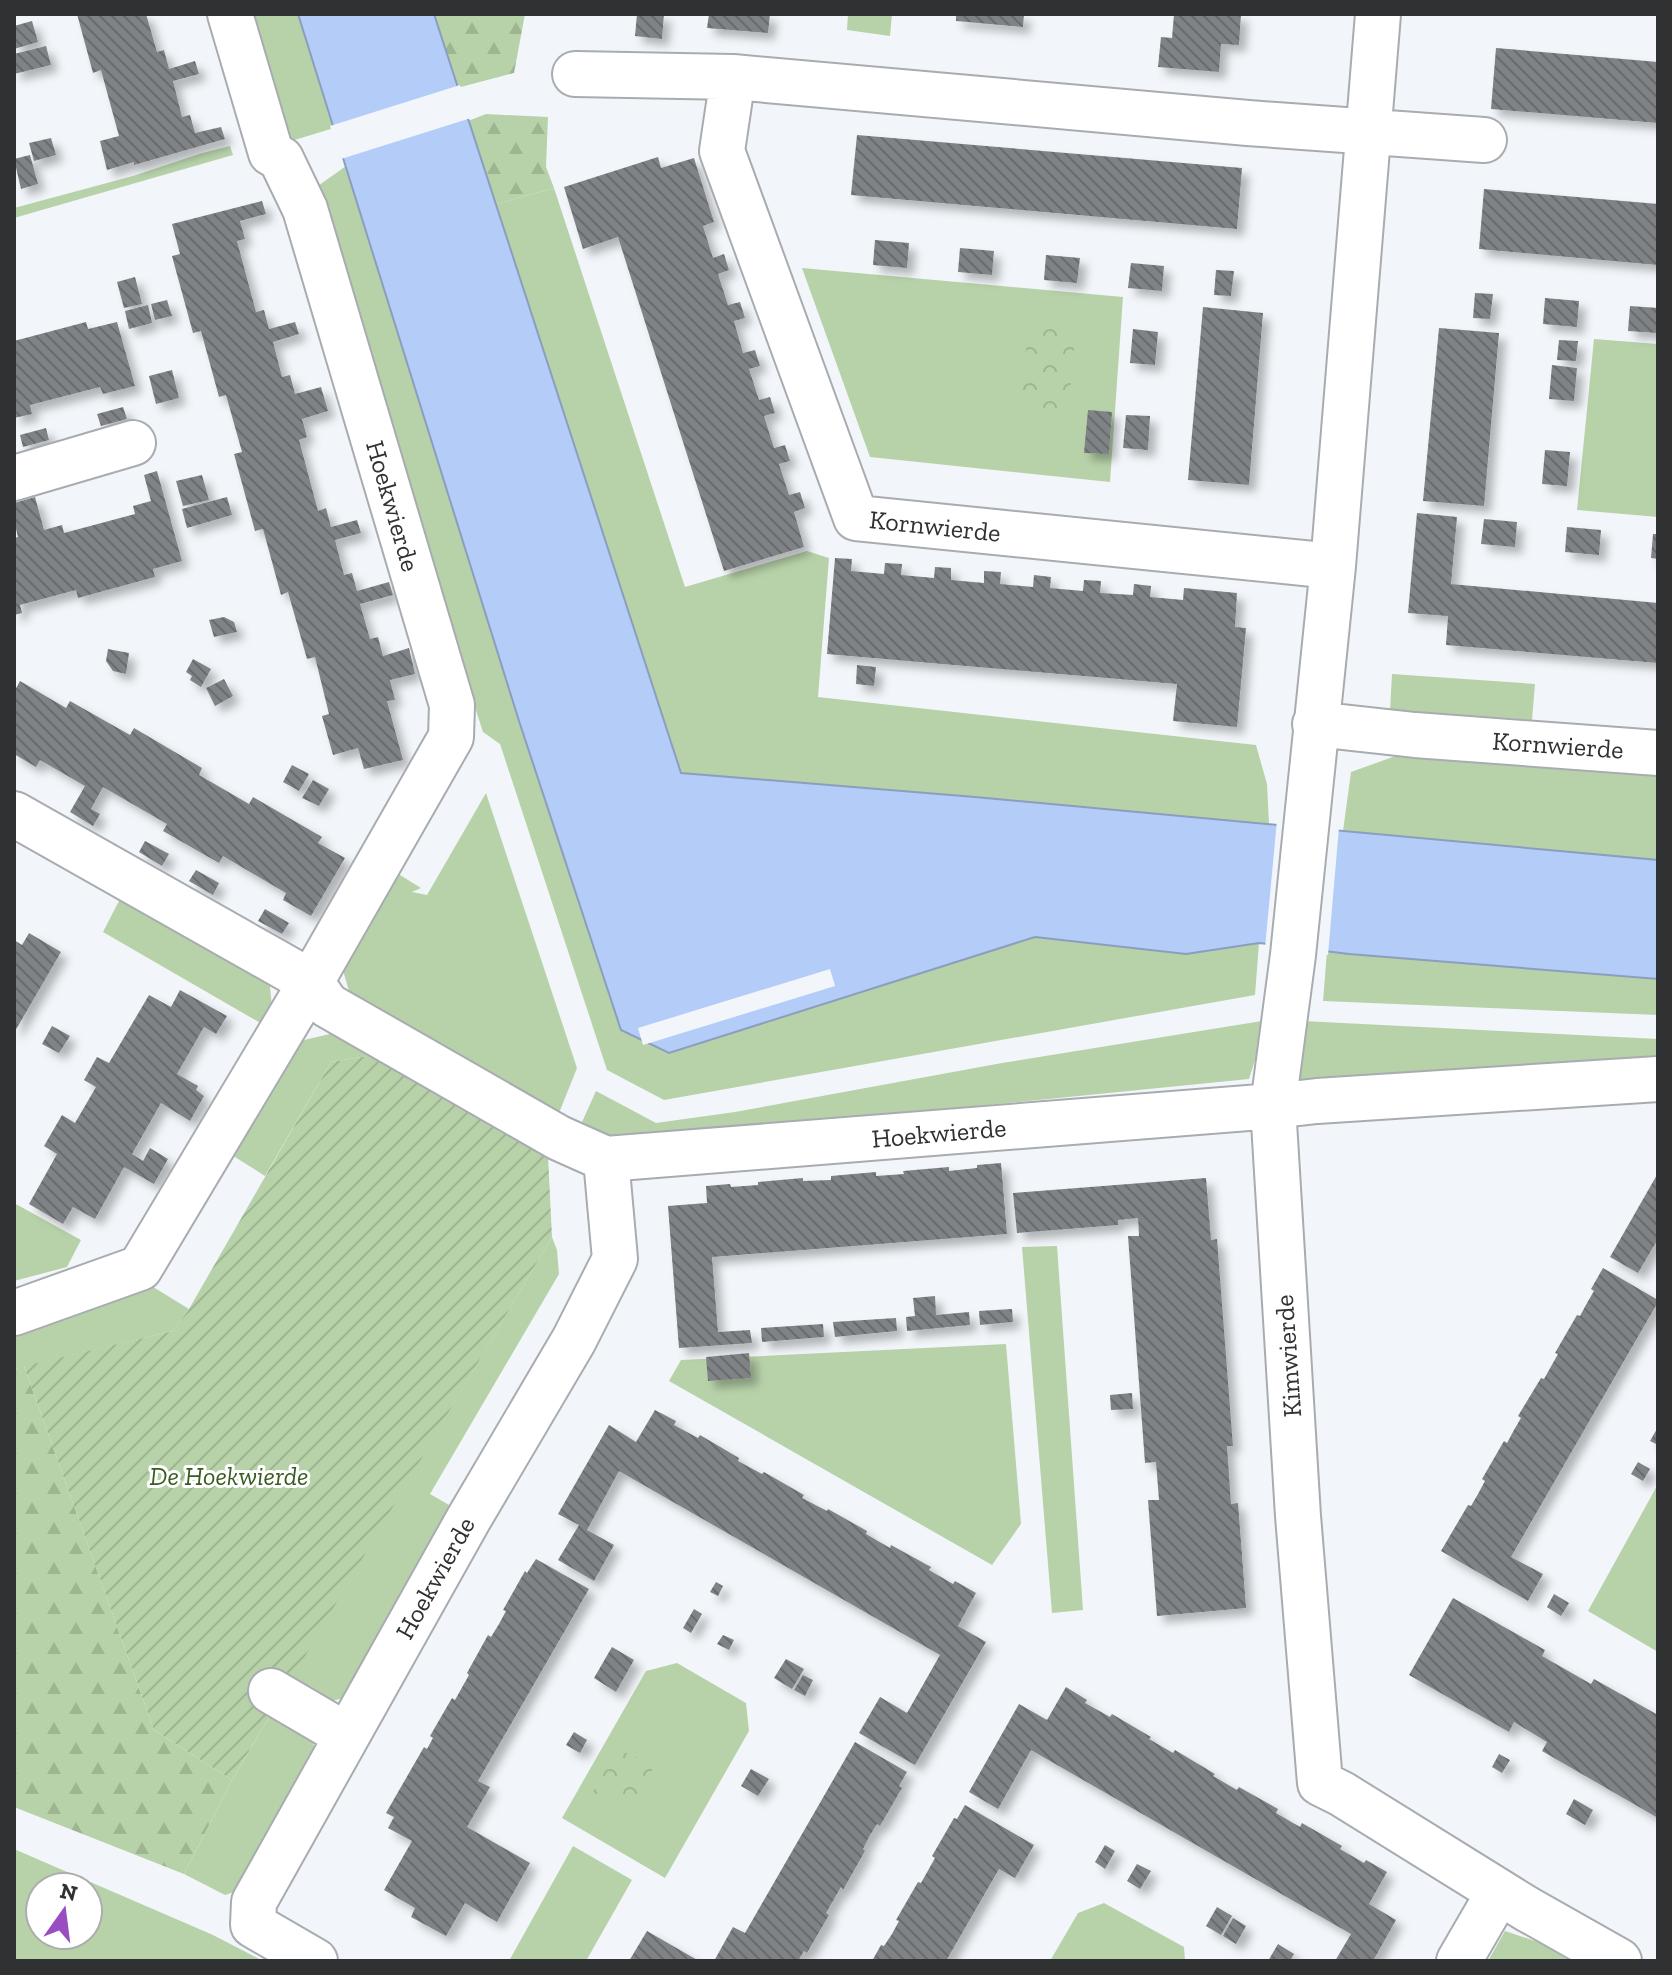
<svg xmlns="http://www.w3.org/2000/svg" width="1672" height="1975" viewBox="0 0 1672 1975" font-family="'Zilla Slab',serif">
  <defs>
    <pattern id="forest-firs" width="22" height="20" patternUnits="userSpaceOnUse" patternTransform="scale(2)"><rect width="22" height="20" fill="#b7d2a9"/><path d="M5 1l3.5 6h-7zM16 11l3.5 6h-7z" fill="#9eb592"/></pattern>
    <pattern id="park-crowns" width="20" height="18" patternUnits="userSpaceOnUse" patternTransform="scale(2)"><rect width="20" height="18" fill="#b7d2a9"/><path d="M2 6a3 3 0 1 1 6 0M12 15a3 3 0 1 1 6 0" fill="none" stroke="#9eb592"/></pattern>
    <pattern id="garden-furrows" width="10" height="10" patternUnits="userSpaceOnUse" patternTransform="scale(2)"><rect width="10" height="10" fill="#b7d2a9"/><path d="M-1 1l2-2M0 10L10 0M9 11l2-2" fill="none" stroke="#9eb592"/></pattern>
    <pattern id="building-back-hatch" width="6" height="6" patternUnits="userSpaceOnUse" patternTransform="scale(2)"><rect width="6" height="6" fill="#7f8386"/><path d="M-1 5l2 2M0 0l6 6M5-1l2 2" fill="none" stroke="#686c6e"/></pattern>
    <filter id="shadow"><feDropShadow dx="7" dy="7" stdDeviation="4" flood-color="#0004"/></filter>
  </defs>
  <rect width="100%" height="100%" fill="#f2f6fa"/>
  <!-- grass -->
  <path fill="#b7d2a9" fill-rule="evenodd" d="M239 14H298L334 128 278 145Z
    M848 14H892L890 36 847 30Z
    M230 146 233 155 14 218V208L133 176 199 154Z
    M346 166 519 721 621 1030 669 1053 1035 937 1186 954 1259 943 1255 995 664 1100 607 1070 500 744 483 732 308 193Z
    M554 188 685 587 807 551 829 558 818 697 1256 745 1267 784 1269 824 975 797 681 773 496 204Z
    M802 268 1123 297 1110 482 870 457Z
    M1594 339 1658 344V517L1577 510Z
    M1392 674 1535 684 1532 720 1390 711Z
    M1415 749 1658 772V860L1343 831 1351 772Z
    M486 793 577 1068 559 1113 349 991 342 967 392 870 421 888 412 892 427 895Z
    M123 893 269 977 272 1007 262 1024 103 932Z
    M1327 951 1658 979V1015L1323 1001Z
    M1268 1020 1249 1079 658 1138 611 1137 582 1122 596 1091 656 1123 735 1112 1002 1063Z
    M1303 1021 1658 1039V1057L1290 1086Z
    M334 1033 373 1055 331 1062 265 1176 227 1152 291 1043Z
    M14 1203 81 1240 67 1267 14 1281Z
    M552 1237 557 1250 559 1274 430 1494 456 1509 350 1697 321 1703 286 1687Z
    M1057 1246 1083 1610 1052 1613 1022 1247Z
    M150 1285 189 1309 173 1331 14 1369V1328Z
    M1006 1344 1021 1524 992 1565 669 1381 681 1360Z
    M1658 1484V1652L1588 1611Z
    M677 1663 746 1703 749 1731 665 1878 562 1818 646 1671Z
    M274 1709 308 1733 317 1752 243 1889 225 1895 184 1874 232 1780Z
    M573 1846 632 1880 586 1961H509Z
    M14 1849 213 1935 263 1961H14ZM40 1887H88V1935H40Z
    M1104 1903 1184 1947 1185 1961H1050L1078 1913Z
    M1505 1931 1538 1942 1570 1961H1488Z"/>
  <!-- forest -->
  <path fill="url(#forest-firs)" d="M434 14H525L514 73 457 88Z
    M486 114 548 117 546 167 554 188 496 204 468 121Z
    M24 1366 154 1730 232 1780 184 1874 14 1807V1369Z"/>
  <!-- park -->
  <path fill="url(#park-crowns)" d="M1028 325 1076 330 1068 415 1020 411Z
    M618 1749 654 1766 631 1812 592 1793Z"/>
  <!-- garden -->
  <path fill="url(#garden-furrows)" d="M373 1055 548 1156 552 1237 232 1780 154 1730 24 1366 173 1331 189 1309 331 1062Z"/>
  <!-- water -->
  <path fill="#b3ccf8" stroke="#8b9ebd" stroke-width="2" d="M298 14H434L681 773 975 797 1658 860V979L1349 954 1259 943 1186 954 1035 937 669 1053 621 1030 519 721Z"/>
  <!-- pier -->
  <path fill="#f2f6fa" d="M460 85 471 118 341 159 330 126Z
    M1277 820 1339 827 1328 955 1265 948Z
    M830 969 835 986 643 1045 638 1028Z"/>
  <!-- building -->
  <path fill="url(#building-back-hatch)" filter="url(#shadow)" d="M77 14H146L157 52 164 50 169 69 195 61 199 74 173 81 182 117 190 115 195 133 221 127 225 139 134 165V162L107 170 100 141 119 136 101 70 93 73Z
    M637 14H664L662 39 635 36Z
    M709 14H770L768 33 707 28Z
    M956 14H1024L1023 27 956 21Z
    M1174 14H1241L1239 45 1221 44 1219 72 1158 67 1161 37 1172 38Z
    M32 21 38 42 14 49V26Z
    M46 46 51 65 14 74V54Z
    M1496 48 1658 62V123L1491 109Z
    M857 135 1242 168 1237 229 851 195Z
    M51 138 56 155 34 161 29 143Z
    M30 155 38 184 21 189 14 159Z
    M658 157 661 168 694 158 714 222 703 226 713 258 724 254 729 270 718 274 728 305 740 302 745 318 734 321 743 353 755 350 760 366 749 369 759 400 770 397 775 413 764 416 774 448 785 445 790 461 779 464 789 495 800 492 805 508 794 512 804 547 724 571 618 237 583 249 564 187Z
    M1484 189 1658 204V265L1479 249Z
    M262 201 266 214 240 221 245 239 237 241 256 312 264 310 269 329 295 322 299 334 273 342 282 377 290 375 295 394 321 387 328 411 302 419 307 437 299 440 318 511 326 508 331 527 357 520 361 533 335 540 344 575 352 573 357 591 389 582 393 595 360 604 370 639 378 637 383 656 409 648 415 674 390 680 395 700 387 701 403 760 364 769 358 748 333 755 322 716 329 714 315 657 307 659 288 592 281 595 263 529 255 531 234 454 242 452 226 395 219 397 201 331 193 333 172 256 180 254 172 224Z
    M875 240 909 243 907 268 873 265Z
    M960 248 994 251 992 275 958 272Z
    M1046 255 1080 258 1077 283 1044 280Z
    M1131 263 1164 266 1162 291 1128 288Z
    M1216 270 1234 271 1231 296 1214 295Z
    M135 277 142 304 124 308 117 282Z
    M1475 293 1493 294 1490 319 1473 318Z
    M1545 298 1579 301 1577 327 1543 324Z
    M167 300 172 316 155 320 151 304Z
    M148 305 152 323 129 329 125 311Z
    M1630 306 1658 308V333L1628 331Z
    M1203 307 1263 313 1249 485 1188 480Z
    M86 322 88 329 117 322 135 386 103 394 100 387 30 405 32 414 14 418V341Z
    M1439 328 1499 333 1484 506 1423 501Z
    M1133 329 1158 332 1155 365 1130 363Z
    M1559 340 1578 341 1576 361 1557 360Z
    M1552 365 1577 368 1574 401 1549 399Z
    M172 370 179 398 156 404 149 376Z
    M123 407 127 419 101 426 97 414Z
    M1088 410 1112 412 1109 454 1084 453Z
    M1126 415 1150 416 1148 450 1123 448Z
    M46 428 49 440 23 447 20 435Z
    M1545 450 1570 452 1567 486 1542 484Z
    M157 471 182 561 153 569 155 577 78 598 76 590 20 605 22 613 14 615V538L18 537 14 521V503L35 497 44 530 62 525 64 533 135 514 133 506 151 501 144 475Z
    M202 475 209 500 183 506 176 481Z
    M227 497 232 515 187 528 182 509Z
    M1417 513 1457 517 1451 584 1658 603V663L1446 645 1448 616 1408 613Z
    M1484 519 1517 522 1515 547 1481 544Z
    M1567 527 1601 530 1599 555 1565 552Z
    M1653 534H1658V559L1651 558Z
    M835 558 852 559 851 571 884 574 885 563 902 564 901 575 934 578 935 567 951 568V580L984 583V571L1001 572 1000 584 1033 587 1034 575 1051 577 1050 588 1083 591 1084 580 1101 581 1100 593 1133 595 1134 584 1151 586 1150 597 1183 600 1184 588 1237 593 1235 627 1246 628 1237 727 1173 721 1177 684 827 654Z
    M224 617 234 622 237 632 214 637 209 620Z
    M108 649 129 653 126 674 113 671 106 661Z
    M193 659 211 669 201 687 190 680 192 676 186 672Z
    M857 665 876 667 874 686 856 684Z
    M224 679 233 696 215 706 206 688Z
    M20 681 66 708 70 701 130 735 134 728 202 768 199 775 249 804 253 797 322 837 318 843 345 858 311 916 283 900 286 893 223 856 219 863 163 831 167 824 103 787 91 809 100 814 93 826 70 812 85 786 40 760 36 767 14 754V692Z
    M292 765 309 774 299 791 283 782Z
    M313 780 329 789 319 806 302 798Z
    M145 841 169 854 162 866 139 852Z
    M196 870 219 883 213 895 189 881Z
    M265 909 289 923 282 934 258 921Z
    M29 933 61 952 14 1033V940L22 945Z
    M180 990 227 1016 216 1034 204 1027 177 1074 198 1086 196 1090 204 1096 190 1121 161 1103 132 1154 143 1161 150 1148 168 1159 154 1184 124 1167 95 1219 73 1207 63 1224 29 1204 57 1154 44 1146 62 1115 75 1123 96 1087 84 1080 97 1057 109 1063 149 995 171 1007Z
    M52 1026 70 1036 59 1053 42 1044Z
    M1001 1163 1007 1234 712 1257 718 1332 750 1330 752 1343 679 1348 668 1206 707 1203 706 1186 730 1184 731 1187 758 1185V1182L803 1178V1181L831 1180V1176L876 1172V1176L904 1174 903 1171 949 1167V1171L977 1168V1165Z
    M1658 1173V1239L1638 1273 1610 1257Z
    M1206 1178 1211 1240 1217 1239 1233 1446H1227L1231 1504 1238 1503 1246 1608 1157 1616 1148 1500H1159L1156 1462 1145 1463 1128 1236H1139L1138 1218 1118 1220V1225L1017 1233 1013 1193Z
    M1603 1268 1658 1300V1302L1511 1557 1543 1574 1528 1601 1441 1551 1468 1505 1471 1506 1478 1494 1485 1481 1482 1479 1504 1441 1507 1443 1514 1430 1521 1418 1518 1416 1541 1378 1544 1379 1558 1354 1555 1353 1577 1315 1580 1316 1587 1303 1594 1291 1591 1289Z
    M935 1296 936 1315 969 1312 970 1325 907 1331 906 1317 915 1316 913 1298Z
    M1012 1309 1013 1322 980 1325 979 1311Z
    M896 1318 897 1331 835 1337 833 1322Z
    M823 1324 824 1337 762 1342 761 1328Z
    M749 1353 751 1378 708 1381 706 1357Z
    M1132 1393 1133 1409 1111 1410 1110 1395Z
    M655 1410 676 1421 674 1425 698 1438 700 1435 739 1458 738 1461 762 1474 764 1472 804 1495 802 1498 827 1511 828 1509 867 1531 866 1534 890 1548 891 1545 931 1567 929 1570 953 1584 955 1581 976 1593 958 1626 986 1642 915 1765 859 1733 880 1697 907 1713 940 1655 844 1600 619 1471 587 1530 614 1545 594 1581 558 1560 579 1525 558 1514 609 1425 636 1442Z
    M1658 1427V1445L1650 1441Z
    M1638 1462 1650 1469 1643 1481 1631 1474Z
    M536 1559 589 1589 478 1781 490 1787 467 1827 530 1863 497 1922 465 1903 446 1936 411 1917 415 1908 384 1890 412 1841 388 1828 394 1817 386 1813 424 1747 427 1749 433 1738 430 1736 452 1698 455 1700 469 1675 467 1673 488 1635 491 1637 499 1624 506 1611 503 1610 525 1571 527 1573Z
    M716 1582 723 1586 718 1596 710 1592Z
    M1554 1594 1569 1603 1561 1616 1547 1607Z
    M1453 1598 1545 1650 1542 1656 1591 1684 1594 1679 1658 1715V1818L1542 1751 1547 1742 1514 1722 1509 1732 1409 1675Z
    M694 1609 702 1614 691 1633 683 1628Z
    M723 1635 734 1640 729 1650 717 1644Z
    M612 1647 634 1660 616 1692 594 1678Z
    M786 1659 804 1669 792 1689 774 1678Z
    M803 1675 813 1680 805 1696 794 1690Z
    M1066 1687 1087 1700 1085 1703 1110 1717 1112 1714 1151 1737 1149 1739 1173 1753 1175 1750 1215 1774 1213 1776 1237 1790 1239 1787 1278 1809 1276 1813 1300 1827 1302 1823 1342 1846 1340 1849 1364 1863 1366 1860 1387 1872 1369 1904 1396 1920 1373 1961H1335L1351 1934 1031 1750 998 1809 969 1792 1019 1704 1047 1720Z
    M574 1732 587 1740 580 1753 566 1745Z
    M855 1742 907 1772 899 1786 902 1788 880 1826 877 1824 869 1837 863 1849 865 1851 843 1890 841 1887 826 1913 829 1915 807 1953 804 1951 798 1961H714L733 1927 745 1933Z
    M1499 1754 1510 1760 1502 1773 1492 1767Z
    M751 1769 769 1779 758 1796 741 1786Z
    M1574 1799 1593 1810 1585 1825 1566 1814Z
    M965 1805 1034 1845 1015 1878 999 1869 946 1961H872L881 1945 884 1946 892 1934 899 1921 896 1920 918 1882 921 1883 935 1858 932 1856 954 1818 957 1819Z
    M1105 1845 1115 1851 1105 1869 1095 1862Z
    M1137 1864 1151 1871 1140 1889 1127 1881Z
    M1217 1907 1232 1916 1221 1935 1206 1926Z
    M1233 1918 1246 1926 1236 1944 1223 1936Z
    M647 1931 699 1961H629Z
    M1278 1944 1294 1954 1290 1961H1268Z"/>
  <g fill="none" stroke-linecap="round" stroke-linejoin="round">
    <!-- minor casing -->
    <g stroke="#a8acb0" stroke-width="48">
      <path id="minor" d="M575 74 733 77
        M14 478 133 443
        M1333 566 856 518 722 151 733 77 1248 123 1484 140
        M1315 724 1415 735 1658 753
        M14 814 311 982 327 1005 559 1138 606 1159 1273 1106 1293 955 1333 566 1378 14
        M14 1313 140 1268 311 982 451 737 452 705 305 209 281 159 271 153 230 14
        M271 1691 346 1735
        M315 1961 253 1925 254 1902 468 1520 574 1340 615 1259 606 1159
        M1459 1961 1499 1892
        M1619 1961 1527 1909 1342 1794 1320 1783 1298 1516 1273 1106 1317 1101 1658 1079"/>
    </g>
    <!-- minor -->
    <use href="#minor" stroke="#fff" stroke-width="44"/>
  </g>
  <g text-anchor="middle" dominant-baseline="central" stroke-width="6" stroke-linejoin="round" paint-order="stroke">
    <!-- street labels -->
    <g font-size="26" fill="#2f3132" stroke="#fff">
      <text transform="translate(393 506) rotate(74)">Hoekwierde</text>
      <text transform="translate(935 526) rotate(6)">Kornwierde</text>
      <text transform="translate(1558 745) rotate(4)">Kornwierde</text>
      <text transform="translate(939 1133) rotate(-5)">Hoekwierde</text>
      <text transform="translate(1288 1356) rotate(-94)">Kimwierde</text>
      <text transform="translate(435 1578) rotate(-61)">Hoekwierde</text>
    </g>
    <!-- park labels -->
    <g font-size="26" font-style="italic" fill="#385c20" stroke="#fff">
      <text x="229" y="1476">De Hoekwierde</text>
    </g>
  </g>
  <!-- border -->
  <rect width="1672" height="1975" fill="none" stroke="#2f3132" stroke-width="32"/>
  <!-- north arrow -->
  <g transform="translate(64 1911) rotate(14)"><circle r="38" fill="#ffffff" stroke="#acadad" stroke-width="2"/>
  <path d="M0-6L14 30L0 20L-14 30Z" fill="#984ec0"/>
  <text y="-12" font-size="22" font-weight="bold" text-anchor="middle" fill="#2f3132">N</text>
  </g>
</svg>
